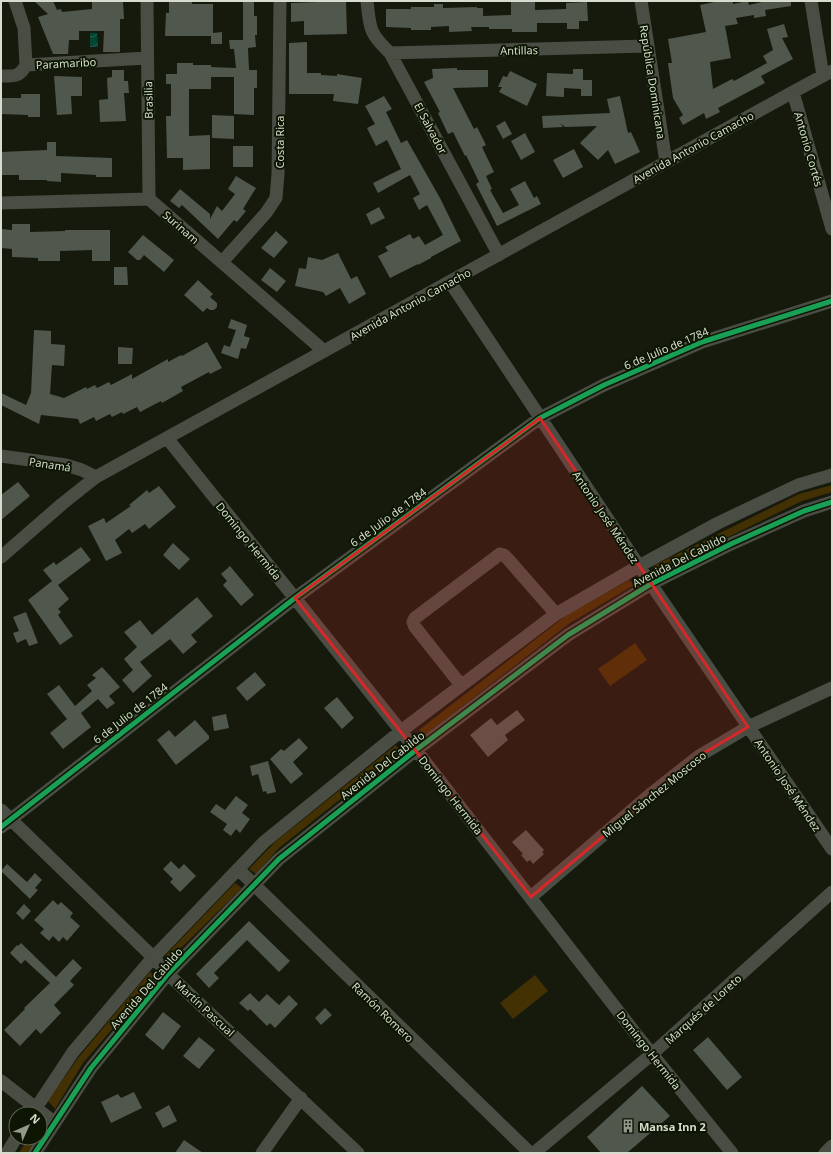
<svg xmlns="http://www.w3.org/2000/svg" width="833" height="1154" viewBox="0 0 833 1154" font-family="'Noto Sans',sans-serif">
  <defs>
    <pattern id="water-waves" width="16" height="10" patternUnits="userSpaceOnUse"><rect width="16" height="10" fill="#024735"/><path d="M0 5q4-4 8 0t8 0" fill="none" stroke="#266151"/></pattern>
  </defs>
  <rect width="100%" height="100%" fill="#151a0d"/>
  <!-- green -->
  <path fill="#433103" d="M832 485V492L802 501 657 572 653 566 799 494Z
    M629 580 634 585 570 623 423 737 419 730 568 614Z
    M635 643 647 660 610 686 598 669Z
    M396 745 401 751 279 848 256 874 249 869 275 842Z
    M235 883 242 888 169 960 165 956Z
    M150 972 157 977 83 1063 55 1109 48 1101 78 1058Z
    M535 975 548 991 513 1019 500 1003Z
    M40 1123 45 1126C46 1135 35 1145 31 1153H19L28 1138H40Z"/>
  <!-- water -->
  <path fill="url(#water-waves)" d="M90 33H97L98 47H90Z"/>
  <!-- building -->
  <path fill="#50574d" d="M34 1H53L57 10 61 9 62 12 92 9V1H123L124 19H120V52H103L104 31H79V40H69L68 54H53L38 17 48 14Z
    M169 1H192V4H213V33L222 32V44H211V36H165L166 13H169Z
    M243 1H254V16H257V35H255L256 47 248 48 249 70H257V88H254V115L234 114V77H211V89H189V136L210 135V169L183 170V158H167L166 116H171V84H166V74H177V63H193V65H211V67L236 68 234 49H230L229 40H243Z
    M346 1 347 34 304 35V21L291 22V3Z
    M511 1H535V10L566 9V3L587 2 588 21H579V29H567V23H537V32H512V29H489V27H471L472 31 449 32V26L431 27V30H411V28L386 27V9H411V7H434V4H443V8L477 7V8H483V16L511 15Z
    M719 1H733V4L748 1 749 5 766 1H791V6L765 10 766 16 754 18V15L736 18 738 24 725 26 731 58 710 62 713 89 732 79 734 81 767 63 763 56 773 50 767 29 784 24 788 37 782 38 793 59 761 76 765 83 718 108 720 112 706 119 704 113 683 125 679 118 683 115 673 98 668 63H672L668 39 706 32 700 5Z
    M307 42V73H321V75L337 76V74L362 78 358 104 333 101 334 94H289V43Z
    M457 68V70H488V87L453 88 474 129 477 127 486 145 482 147 494 172 486 176 492 189 490 190 503 213 519 205 510 189 525 181 534 198 537 196 541 204 497 226 476 184 479 182 466 155 465 156 453 132 448 134 438 113 440 112 424 82 433 78 432 69Z
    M573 69H583V80H592V96H581V89L564 88V97L546 96 547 73 573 74Z
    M112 70H124V81H128L129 93H124L126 121 100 122 99 100 108 99 107 78 112 77Z
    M510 71 537 84 527 106 499 92 502 87H498L503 76 507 77Z
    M54 76 82 77V96H71L72 114 57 115Z
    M21 94H40V117H28V115L1 114V98H21Z
    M384 96 392 109 386 112 401 143 407 140 440 198 461 241 431 257V258L418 265V264L390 278 378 256 388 251 385 247 410 234 413 239 419 236 425 245 443 235 427 205 419 210 413 198 420 194 410 175 378 193 373 183 401 169 387 140 376 146 367 128 375 124 365 106Z
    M620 96 628 133 631 132 640 152 615 164 608 150 598 160 580 143 597 126 565 127 560 123 563 127 543 128 542 116 610 113 607 99Z
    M212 115 234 116V139L212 138Z
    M505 121 512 134 503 139 496 126Z
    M525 133 535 152 521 160 511 141Z
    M47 142H56V156L112 158V177H96V175L61 173V182L47 181V180H19V175H2L1 152 47 150Z
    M233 146H253V167H233Z
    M574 149 583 167 563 178 553 160Z
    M236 176 256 188 243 209 246 211 237 222 234 220 218 239 182 205 179 208 170 201 180 189 210 214V219L217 206 222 211 235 194 228 189Z
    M379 207 385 218 371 225 366 214Z
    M12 224H30V232L65 231V230H110V261H92V250L60 251V261H38V258L12 257V249L1 248V229L12 230Z
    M276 231 288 242 274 258 261 248Z
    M143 235 174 260 164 272 144 255 140 260H137L128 252Z
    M338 253 351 279 357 276 366 294 349 304 340 288 326 296 323 292 295 286 299 268 306 269 308 257 322 260Z
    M114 267H127L128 285H114Z
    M270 268 286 281 277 292 261 280Z
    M198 280 213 294 210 297 217 303V307L214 310H210L207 308 203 312 184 295Z
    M231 319 247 325 244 336 250 338 246 349 241 348 238 359 221 353 224 345 230 347 236 330 228 328Z
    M34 330 51 331V344L65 345 64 366 52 365 50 394 64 398 86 387 87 389 95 385 97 388 109 382 111 385 132 374V379L168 359V362L181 355 182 356 207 342 222 368 210 374 209 372 181 387 183 391 162 403 161 401 140 412 137 407 123 414 122 412 112 417 110 414 96 421 94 417 80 424 78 419 41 415 39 424 1 405V393L26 405 31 393Z
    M118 347 133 348 132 364H118Z
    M18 482 30 496 1 520V495Z
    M159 486 176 507 149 529 145 524 132 533 129 529 115 540 122 553 106 561 88 526 104 518 106 523 131 506 129 505 147 490 149 493Z
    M173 543 190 559 179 570 163 555Z
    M81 547 91 560 58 585 69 599 58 609 61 612 58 615 73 636 60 645 28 600 52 581 43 570 54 562 56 565Z
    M230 566 254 595 241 606 223 585 227 581 221 574Z
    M197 597 213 616 191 635 197 642 183 654 170 639 140 662 152 676 133 693 122 680 133 670 124 659 137 647 124 632 140 620 152 635Z
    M26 612 38 643 29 646 26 639 17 643 13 633 19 631 13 617Z
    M102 667 120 687 109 696 115 703 107 709 98 699 81 713 91 727 63 749 50 733 67 719 47 694 59 685 75 706 92 691 87 685 96 678 92 675Z
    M255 672 266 685 247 701 236 688Z
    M337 697 354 718 342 729 324 708Z
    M517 710 525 720 505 735 508 740 488 757 470 735 491 718 497 725Z
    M226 714 229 728 214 731 212 717Z
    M195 720 209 736V739L176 765 157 740 169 730 175 737Z
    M299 738 308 748 293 762 303 774 291 784 270 759 281 749 284 751Z
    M268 761 276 792 267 794 266 791 263 792 258 774 252 776 250 766Z
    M236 796 248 805 242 813 250 819 240 833 236 829 231 836 223 830 227 824 210 812 216 804 225 810Z
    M526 830 544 850 542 852 544 854 533 864 530 860 527 862 521 855 523 854 512 842Z
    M171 861 179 869 184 864 196 876 180 892 170 882 173 879 163 869Z
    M7 864 27 882 35 873 42 880 35 888 38 890 30 899 1 871Z
    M53 900 58 905 61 902 73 913 70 917 80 926 67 941 63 937 59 942 53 936 49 941 40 933 44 929 34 920Z
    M24 904 31 911 23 920 16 913Z
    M249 921 290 961 279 972 247 940 214 973 219 978 209 988 196 974Z
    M21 943 56 977 73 959 82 968 70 981 74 985 54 1005 61 1013 41 1034 36 1029 20 1046 4 1030 25 1009 24 1008 50 983 25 960 21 964 10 953 17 945 18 946Z
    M250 993 259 1002 267 994 279 1005 289 995 298 1004 275 1028 270 1023 267 1026 250 1009 248 1011 239 1003Z
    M325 1008 332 1015 321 1025 315 1018Z
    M163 1012 181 1026 163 1050 145 1035Z
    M199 1037 215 1050 199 1069 183 1056Z
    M708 1037 742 1077 727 1090 693 1050Z
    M642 1086 670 1116 627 1153H601L587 1137Z
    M134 1092 142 1108 111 1123 101 1102 118 1094 121 1098Z
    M169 1105 177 1121 163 1128 155 1113Z
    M184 1140 203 1153H175Z"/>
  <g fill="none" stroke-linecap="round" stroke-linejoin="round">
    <!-- minor -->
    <path stroke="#494d43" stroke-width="13" d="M15 1 24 28 26 65 147 58
      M147 1 149 199
      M367 1C370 29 369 33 390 53L499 255
      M641 1 666 162
      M811 1 823 76
      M390 53 647 46
      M1 76C14 76 20 77 26 65
      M793 92 832 229
      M1 203 149 199 324 351
      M222 262 266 213 276 198 278 174 280 1
      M450 282 651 584 832 849
      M167 438 416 750 639 1038 732 1153
      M1 456 66 465 82 470 96 477
      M1 557 62 504 96 477 793 92 832 71
      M461 685 415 627 413 622 415 618 500 554 504 555 508 559 556 614
      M1 810 154 958 168 974 358 1153
      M1 827 295 598 540 418 604 385 702 342 832 301
      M238 869 530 1153
      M531 897 652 793 699 756 748 727 832 688
      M1 1081 55 1123
      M32 1114 73 1052 150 961 264 842 401 731 556 614 639 566 718 523 798 485 832 475
      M7 1153 16 1138
      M35 1153 91 1068 168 974 279 859 416 750 568 635 651 584 731 544 804 511 832 502
      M262 1153 301 1098
      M534 1153 652 1054 832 892
      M825 1153 832 1146"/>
    <!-- cycleway casing -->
    <g stroke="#0d1602" stroke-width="8">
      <path id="cycleway" d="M1 827 295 598 540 418 604 385 702 342 832 301
        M35 1153 91 1068 168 974 279 859 416 750 568 635 651 584 731 544 804 511 832 502"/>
    </g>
    <!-- cycleway -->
    <use href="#cycleway" stroke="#1a9f57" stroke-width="5"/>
  </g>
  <!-- marked area -->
  <path fill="#d62828" fill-opacity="0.2" stroke="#d62828" stroke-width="3" stroke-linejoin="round" d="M540 418 748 727 699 756 531 897 295 598Z"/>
  <!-- icons -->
  <defs>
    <g id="building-bare" transform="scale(1.08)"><path d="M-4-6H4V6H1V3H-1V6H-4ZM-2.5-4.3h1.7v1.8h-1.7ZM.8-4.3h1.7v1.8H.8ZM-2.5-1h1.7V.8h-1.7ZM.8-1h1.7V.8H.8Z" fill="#92998a" stroke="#0d1602" stroke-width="2.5" paint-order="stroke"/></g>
  </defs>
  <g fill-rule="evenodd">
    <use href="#building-bare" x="628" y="1126"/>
  </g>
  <g text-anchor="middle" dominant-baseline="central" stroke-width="4" stroke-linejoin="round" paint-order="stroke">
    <!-- street labels -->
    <g font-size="11" fill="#d6ddce" stroke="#0d1602">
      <text transform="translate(519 50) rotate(-1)">Antillas</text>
      <text transform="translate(66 63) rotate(-3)">Paramaribo</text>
      <text transform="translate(653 82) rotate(81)">República Dominicana</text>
      <text transform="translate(148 100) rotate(-91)">Brasilia</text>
      <text transform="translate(431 128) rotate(62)">El Salvador</text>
      <text transform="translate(279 142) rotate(-90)">Costa Rica</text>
      <text transform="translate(693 147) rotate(-29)">Avenida Antonio Camacho</text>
      <text transform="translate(809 149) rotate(74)">Antonio Cortés</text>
      <text transform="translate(181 227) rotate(41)">Surinam</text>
      <text transform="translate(410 304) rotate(-29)">Avenida Antonio Camacho</text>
      <text transform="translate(666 348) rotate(-23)">6 de Julio de 1784</text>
      <text transform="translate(50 464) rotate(9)">Panamá</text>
      <text transform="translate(388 517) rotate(-36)">6 de Julio de 1784</text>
      <text transform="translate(606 517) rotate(56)">Antonio José Méndez</text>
      <text transform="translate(249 541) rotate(51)">Domingo Hermida</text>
      <text transform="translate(679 560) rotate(-27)">Avenida Del Cabildo</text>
      <text transform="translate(130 713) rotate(-38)">6 de Julio de 1784</text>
      <text transform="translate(382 765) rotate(-38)">Avenida Del Cabildo</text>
      <text transform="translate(788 785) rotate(56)">Antonio José Méndez</text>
      <text transform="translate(654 794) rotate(-39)">Miguel Sánchez Moscoso</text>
      <text transform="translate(451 795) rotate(52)">Domingo Hermida</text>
      <text transform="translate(146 988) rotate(-49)">Avenida Del Cabildo</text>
      <text transform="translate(205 1008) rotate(43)">Martín Pascual</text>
      <text transform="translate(703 1009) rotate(-42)">Marqués de Loreto</text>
      <text transform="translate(383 1012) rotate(44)">Ramón Romero</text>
      <text transform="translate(649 1050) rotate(52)">Domingo Hermida</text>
    </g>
    <!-- poi labels -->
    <g font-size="11" font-weight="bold" fill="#d6ddce" stroke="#0d1602" text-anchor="start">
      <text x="639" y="1126">Mansa Inn 2</text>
    </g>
  </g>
  <!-- border -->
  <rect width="833" height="1154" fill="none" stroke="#d6ddce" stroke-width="4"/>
  <!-- north arrow -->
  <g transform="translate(28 1126) rotate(45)"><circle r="19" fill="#0d1602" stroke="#5d6654"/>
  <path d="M0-3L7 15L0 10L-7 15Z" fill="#92998a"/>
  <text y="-6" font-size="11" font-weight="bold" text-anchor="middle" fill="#d6ddce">N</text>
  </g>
</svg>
